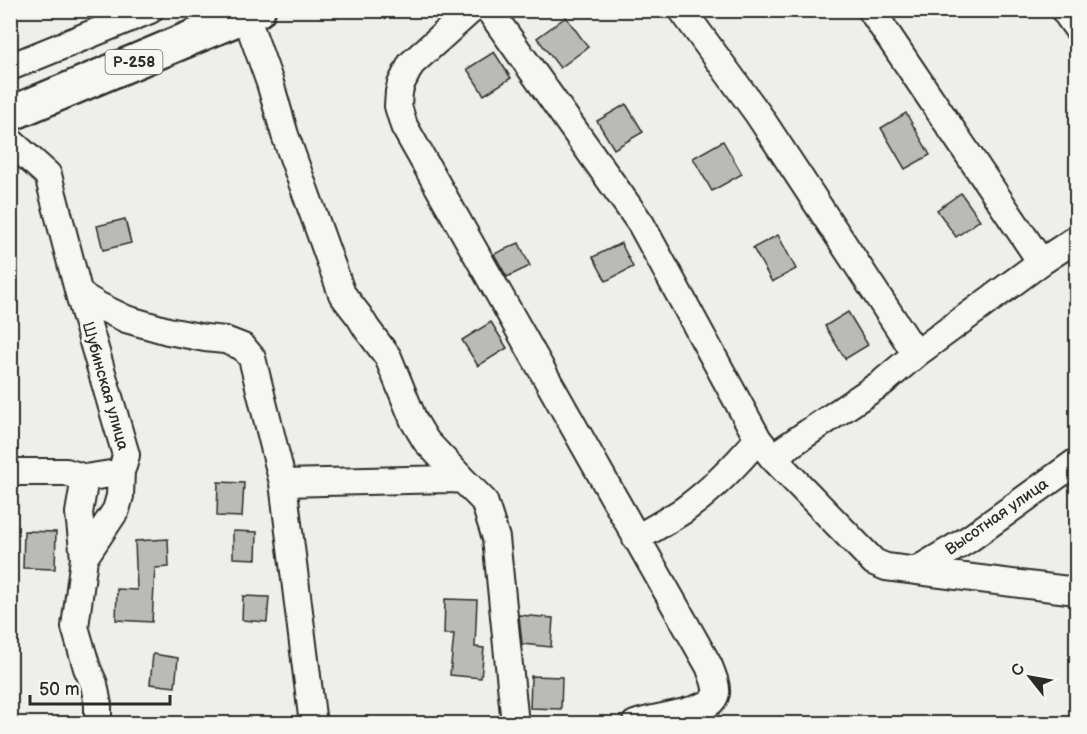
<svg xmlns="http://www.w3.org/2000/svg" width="1087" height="734" viewBox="0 0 1087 734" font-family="'Balsamiq Sans',sans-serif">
  <rect width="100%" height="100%" fill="#eeeeea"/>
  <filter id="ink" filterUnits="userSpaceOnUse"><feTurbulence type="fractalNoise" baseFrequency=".0167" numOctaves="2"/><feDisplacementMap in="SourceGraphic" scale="12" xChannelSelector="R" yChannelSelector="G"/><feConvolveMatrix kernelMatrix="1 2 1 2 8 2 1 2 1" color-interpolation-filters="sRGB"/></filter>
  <g filter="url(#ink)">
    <!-- building -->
    <path fill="#babab7" stroke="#2b2b2b" stroke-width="1.5" d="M566 17 588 47 560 68 537 38Z
      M494 52 511 78 484 95 467 69Z
      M626 104 643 132 614 149 597 121Z
      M906 113 930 155 905 169 881 128Z
      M723 141 742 174 712 191 693 158Z
      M961 193 980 220 956 237 937 210Z
      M125 219 131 243 103 250 97 226Z
      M778 235 796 269 772 282 753 248Z
      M519 243 530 266 507 277 494 254Z
      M621 243 633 267 606 281 593 257Z
      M848 312 868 345 845 359 825 326Z
      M491 322 507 348 478 366 462 340Z
      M218 482 244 483 242 517 217 516Z
      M24 531 56 532 55 569 23 568Z
      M233 531 257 532 256 559 233 558Z
      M168 539 169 567 155 568 152 622 116 620 117 589 137 590 135 541Z
      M243 596 269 597 267 622 242 620Z
      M445 599 477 600 475 647 484 648 481 678 450 675 454 634H444Z
      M519 615 553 618 551 647 522 644Z
      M153 654 178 658 175 687 150 684Z
      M531 676 562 677 561 709 530 708Z"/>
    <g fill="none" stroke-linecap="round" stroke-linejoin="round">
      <!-- minor casing -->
      <g stroke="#2b2b2b" stroke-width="30">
        <path id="minor" d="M471 10 411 64 401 84 399 92 398 106 404 126 709 666C712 674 717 685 716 693 715 698 711 702 708 704 686 715 659 716 635 724
          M489 10 641 224 758 439 772 457 874 562 886 567 1076 591
          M682 10 758 114 916 354 1041 262 871 10
          M1064 10 1076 27
          M246 16 270 83 285 135 342 294 359 316 367 329 388 357 414 421 426 441 463 480
          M10 67 150 10
          M10 141 48 175 79 294 126 455C124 462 124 469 117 473L85 478 79 513 84 558 75 627 87 668 94 684 98 705V724
          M1041 262 1076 239
          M79 294 99 306 126 319 168 331 205 338 225 340 243 347 252 358 283 483 450 479 463 480 484 501 496 538 515 724
          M772 457 883 382 916 354
          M10 472H66L85 478
          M283 483 313 724
          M636 539C652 529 669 520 684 510 712 490 736 465 758 439
          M84 558 116 510 120 496 121 471
          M917 570 969 539 1076 462"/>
      </g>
      <!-- highway casing -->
      <g stroke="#2b2b2b" stroke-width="38">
        <path id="highway" d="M10 114 258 10"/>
      </g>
      <!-- minor -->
      <use href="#minor" stroke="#f6f6f2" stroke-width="26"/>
      <!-- highway -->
      <use href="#highway" stroke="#f6f6f2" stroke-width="33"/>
    </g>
  </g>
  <g text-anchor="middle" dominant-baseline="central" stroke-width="6" stroke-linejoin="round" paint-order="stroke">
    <!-- shield labels -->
    <rect fill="#f6f6f2" stroke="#686867" stroke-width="1.5" x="105.5" y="50" width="57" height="24" rx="4.5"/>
    <g font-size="15" font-weight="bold" fill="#2b2b2b">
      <text x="134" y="62">Р-258</text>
    </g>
    <!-- street labels -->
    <g font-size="16" fill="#2b2b2b" stroke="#f6f6f2">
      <text transform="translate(105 386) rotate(74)">Шубинская улица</text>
      <text transform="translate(997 517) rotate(-35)">Высотная улица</text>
    </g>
  </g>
  <!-- margin -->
  <rect width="1087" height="734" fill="none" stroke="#f6f6f2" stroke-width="36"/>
  <rect x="18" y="18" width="1051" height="698" fill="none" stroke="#2b2b2b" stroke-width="2" filter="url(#ink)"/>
  <!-- north arrow -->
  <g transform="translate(1030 677) rotate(301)" stroke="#f6f6f2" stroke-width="4.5" paint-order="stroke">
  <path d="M0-4.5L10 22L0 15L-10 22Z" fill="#2b2b2b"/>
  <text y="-9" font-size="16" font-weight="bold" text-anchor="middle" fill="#2b2b2b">С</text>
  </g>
  <!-- scale -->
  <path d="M30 695v9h140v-9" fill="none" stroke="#2b2b2b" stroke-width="3"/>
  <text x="39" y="695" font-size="18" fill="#2b2b2b" stroke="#f6f6f2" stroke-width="4.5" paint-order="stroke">50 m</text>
</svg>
